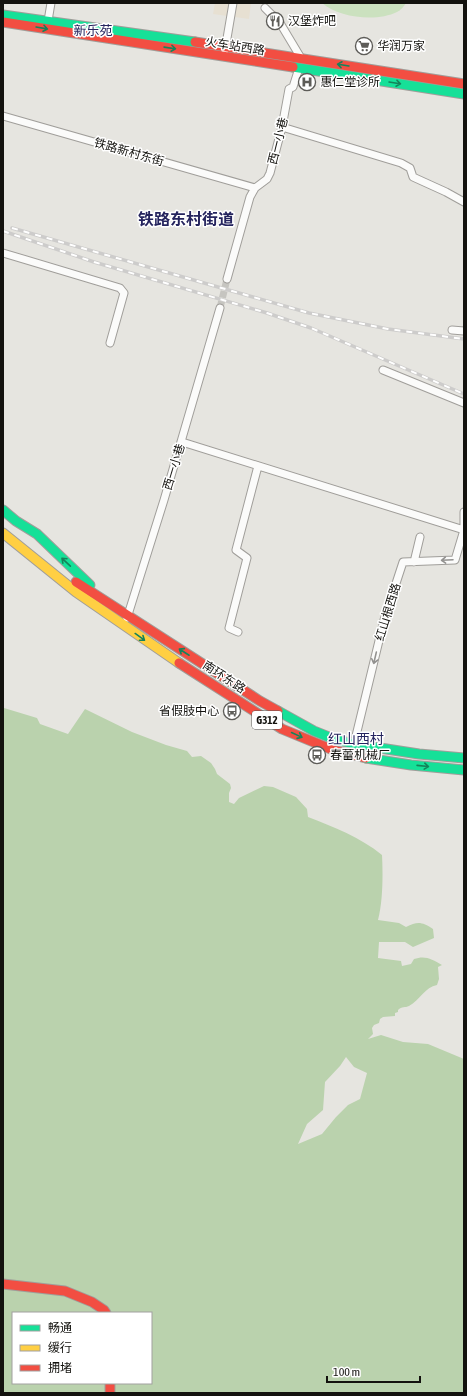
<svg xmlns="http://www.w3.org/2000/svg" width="467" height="1396" viewBox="0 0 467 1396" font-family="'Asap Condensed','Noto Sans SC',sans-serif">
  <rect width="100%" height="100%" fill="#e6e5e0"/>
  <!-- commercial -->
  <path fill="#e7e0d2" d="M215 3H251L249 19 213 14Z"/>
  <!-- green -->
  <path fill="#cbe1bf" d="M322 3H406C404 6 401 10 397 12 377 22 339 18 322 3Z"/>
  <!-- forest -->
  <path fill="#bad2ad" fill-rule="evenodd" d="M3 703 4 708 37 718 40 724 68 734 85 709 132 732 166 745 187 751 192 757 201 756 211 763 215 769 217 774 230 784 231 788 229 793V802L234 804 239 798 264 786 273 787 296 797 307 809 308 817C334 827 360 837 382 855 383 874 383 901 378 920L399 923 406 927C418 921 422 922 433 929L434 938 413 947 405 942H379L378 958 401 961 402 966 411 964 414 959C425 955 432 959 442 965L438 967 439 979 437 985C425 987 420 1000 409 1006 405 1008 402 1006 398 1010V1012L395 1013V1016L383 1017 380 1019 379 1023 374 1025 372 1028 373 1034 368 1039 381 1035 403 1042 428 1044 464 1059V1393H3ZM346 1057 354 1067 367 1073 360 1099 348 1105 336 1117 322 1134 298 1144 307 1124 323 1110 325 1082 340 1066ZM13 1313H151V1383H13Z"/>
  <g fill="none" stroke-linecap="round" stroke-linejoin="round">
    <!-- street-tunnel -->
    <path stroke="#c6c5c0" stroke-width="7" stroke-dasharray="7 3.5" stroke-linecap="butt" d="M220 308 227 279"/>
    <!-- street casing -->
    <g stroke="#a09e9a" stroke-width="9">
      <path id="street" d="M265 8 280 23 301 58
        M48 21 51 3
        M225 50 233 3
        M3 116 255 188
        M282 127 401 163 410 168 413 177 446 192 464 202
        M3 253 120 288 124 293 110 343
        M227 279 250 197 255 188 267 179 270 173 282 127 289 89 293 87 299 68
        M452 330 464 331
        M383 370 464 403
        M182 442 464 530
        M414 562 420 537
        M127 618 164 500 220 308
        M238 632 229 628 247 558 236 550 258 466
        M354 744 384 620 403 562 455 560 464 530V512"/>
    </g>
    <!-- fast casing -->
    <g stroke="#a09e9a" stroke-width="11">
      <path id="fast" d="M3 15 195 42
        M293 67 464 94
        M3 510 16 521 37 534 90 585
        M278 711 314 731 334 739 354 744 419 754 464 758
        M366 758 411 765 464 770"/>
    </g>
    <!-- slow casing -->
    <g stroke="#a09e9a" stroke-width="11">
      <path id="slow" d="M3 533 76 592 179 663"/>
    </g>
    <!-- jam casing -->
    <g stroke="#a09e9a" stroke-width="11">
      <path id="jam" d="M3 22 293 67
        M195 42 464 84
        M76 582 260 701 278 711
        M179 663 282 729 333 750 366 758
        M3 1284 65 1291 92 1302 104 1310 106 1313
        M110 1383V1393"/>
    </g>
    <!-- street -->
    <use href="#street" stroke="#fbfbfa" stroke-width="7"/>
    <!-- fast -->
    <use href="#fast" stroke="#16e098" stroke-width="9"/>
    <!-- slow -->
    <use href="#slow" stroke="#ffcf43" stroke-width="9"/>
    <!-- jam -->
    <use href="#jam" stroke="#f24e42" stroke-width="9"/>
    <!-- rail casing -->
    <g stroke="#cdcccb" stroke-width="3.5">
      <path id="rail" d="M12 228 309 313 388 329 464 339
        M3 231 94 262 267 313 311 328 464 394"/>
    </g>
    <!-- rail -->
    <use href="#rail" stroke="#fff" stroke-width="2" stroke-dasharray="6" stroke-linecap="butt"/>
  </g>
  <!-- one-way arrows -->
  <defs><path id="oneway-shaft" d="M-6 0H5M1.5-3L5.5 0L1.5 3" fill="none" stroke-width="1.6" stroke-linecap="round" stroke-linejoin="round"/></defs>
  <g stroke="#15835a">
    <use href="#oneway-shaft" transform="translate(42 28) rotate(10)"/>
    <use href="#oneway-shaft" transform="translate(170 48) rotate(8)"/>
    <use href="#oneway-shaft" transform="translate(343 65) rotate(-171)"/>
    <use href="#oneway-shaft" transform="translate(395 83) rotate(9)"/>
    <use href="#oneway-shaft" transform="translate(66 562) rotate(-137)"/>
    <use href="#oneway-shaft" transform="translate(140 637) rotate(36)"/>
    <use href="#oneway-shaft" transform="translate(184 652) rotate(-147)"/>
    <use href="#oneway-shaft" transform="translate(297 735) rotate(25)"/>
    <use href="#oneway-shaft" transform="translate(423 766) rotate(6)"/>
  </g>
  <g stroke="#939290">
    <use href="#oneway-shaft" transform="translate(447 560) rotate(177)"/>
    <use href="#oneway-shaft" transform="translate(375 658) rotate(103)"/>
  </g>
  <!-- icons -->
  <defs>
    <g id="restaurant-ring" transform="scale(0.9)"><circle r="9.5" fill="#fff" stroke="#5d5c58" stroke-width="1.5"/><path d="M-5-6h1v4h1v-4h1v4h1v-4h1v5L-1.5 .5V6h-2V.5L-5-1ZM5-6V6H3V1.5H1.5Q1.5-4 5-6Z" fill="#5d5c58"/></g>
    <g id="supermarket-ring" transform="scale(0.9)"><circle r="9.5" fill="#fff" stroke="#5d5c58" stroke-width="1.5"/><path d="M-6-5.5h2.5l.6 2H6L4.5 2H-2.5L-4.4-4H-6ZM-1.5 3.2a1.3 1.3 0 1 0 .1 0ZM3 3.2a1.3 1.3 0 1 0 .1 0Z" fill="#5d5c58"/></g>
    <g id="hospital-ring" transform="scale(0.9)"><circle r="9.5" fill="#fff" stroke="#5d5c58" stroke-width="1.5"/><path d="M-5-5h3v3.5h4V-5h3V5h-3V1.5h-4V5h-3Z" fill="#5d5c58"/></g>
    <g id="bus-ring" transform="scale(0.9)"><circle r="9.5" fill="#fff" stroke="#5d5c58" stroke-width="1.5"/><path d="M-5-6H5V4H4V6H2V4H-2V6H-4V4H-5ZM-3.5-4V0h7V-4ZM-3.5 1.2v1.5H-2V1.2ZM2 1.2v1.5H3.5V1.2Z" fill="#5d5c58"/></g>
  </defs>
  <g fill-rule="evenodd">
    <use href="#restaurant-ring" x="275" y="21"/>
    <use href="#supermarket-ring" x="364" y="46"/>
    <use href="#hospital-ring" x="307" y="82"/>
    <use href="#bus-ring" x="232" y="711"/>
    <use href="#bus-ring" x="317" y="755"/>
  </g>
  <g text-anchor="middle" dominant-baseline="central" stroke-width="3" stroke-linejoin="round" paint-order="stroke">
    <!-- shield labels -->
    <rect fill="#fff" stroke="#5a5956" stroke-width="1" x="252" y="711" width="30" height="18" rx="3"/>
    <g font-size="11" font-weight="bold" fill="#13120e">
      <text x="267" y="720">G312</text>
    </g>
    <!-- poi labels -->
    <g font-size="12" fill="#13120e" stroke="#fff" text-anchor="start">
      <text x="288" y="21">汉堡炸吧</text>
      <text x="377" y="46">华润万家</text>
      <text x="320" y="82">惠仁堂诊所</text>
      <text x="219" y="711" text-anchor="end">省假肢中心</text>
      <text x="330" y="755">春蕾机械厂</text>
    </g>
    <!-- street labels -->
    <g font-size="12" fill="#13120e" stroke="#fff">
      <text transform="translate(235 46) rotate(9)">火车站西路</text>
      <text transform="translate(278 141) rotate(-76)">西一小巷</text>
      <text transform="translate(129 152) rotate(16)">铁路新村东街</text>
      <text transform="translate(174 467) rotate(-73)">西一小巷</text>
      <text transform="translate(388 612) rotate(-73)">红山根西路</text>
      <text transform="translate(224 677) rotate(33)">南环东路</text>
    </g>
    <!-- neighbourhood labels -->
    <g font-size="13" fill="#25245e" stroke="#fff">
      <text x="93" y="30">新乐苑</text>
    </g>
    <!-- quarter labels -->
    <g font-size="14" fill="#25245e" stroke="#fff">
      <text x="356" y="739">红山西村</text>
    </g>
    <!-- district labels -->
    <g font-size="16" font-weight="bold" fill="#25245e" stroke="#fff">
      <text x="186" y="219">铁路东村街道</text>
    </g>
  </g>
  <!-- border -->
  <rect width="467" height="1396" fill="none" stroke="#13120e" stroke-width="8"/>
  <!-- legend -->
  <rect x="12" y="1312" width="140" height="72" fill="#ffffff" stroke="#a1a09f"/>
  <rect x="20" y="1325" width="20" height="6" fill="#16e098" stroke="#a1a09f"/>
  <text x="48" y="1332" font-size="12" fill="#13120e">畅通</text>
  <rect x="20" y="1345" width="20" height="6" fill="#ffcf43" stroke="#a1a09f"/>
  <text x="48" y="1352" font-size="12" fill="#13120e">缓行</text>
  <rect x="20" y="1365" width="20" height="6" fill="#f24e42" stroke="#a1a09f"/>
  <text x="48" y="1372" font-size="12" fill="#13120e">拥堵</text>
  <!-- scale -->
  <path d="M327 1376v6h93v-6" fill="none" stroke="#13120e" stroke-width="2"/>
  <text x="333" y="1376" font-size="12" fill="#13120e" stroke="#ffffff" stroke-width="3" paint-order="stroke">100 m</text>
</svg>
